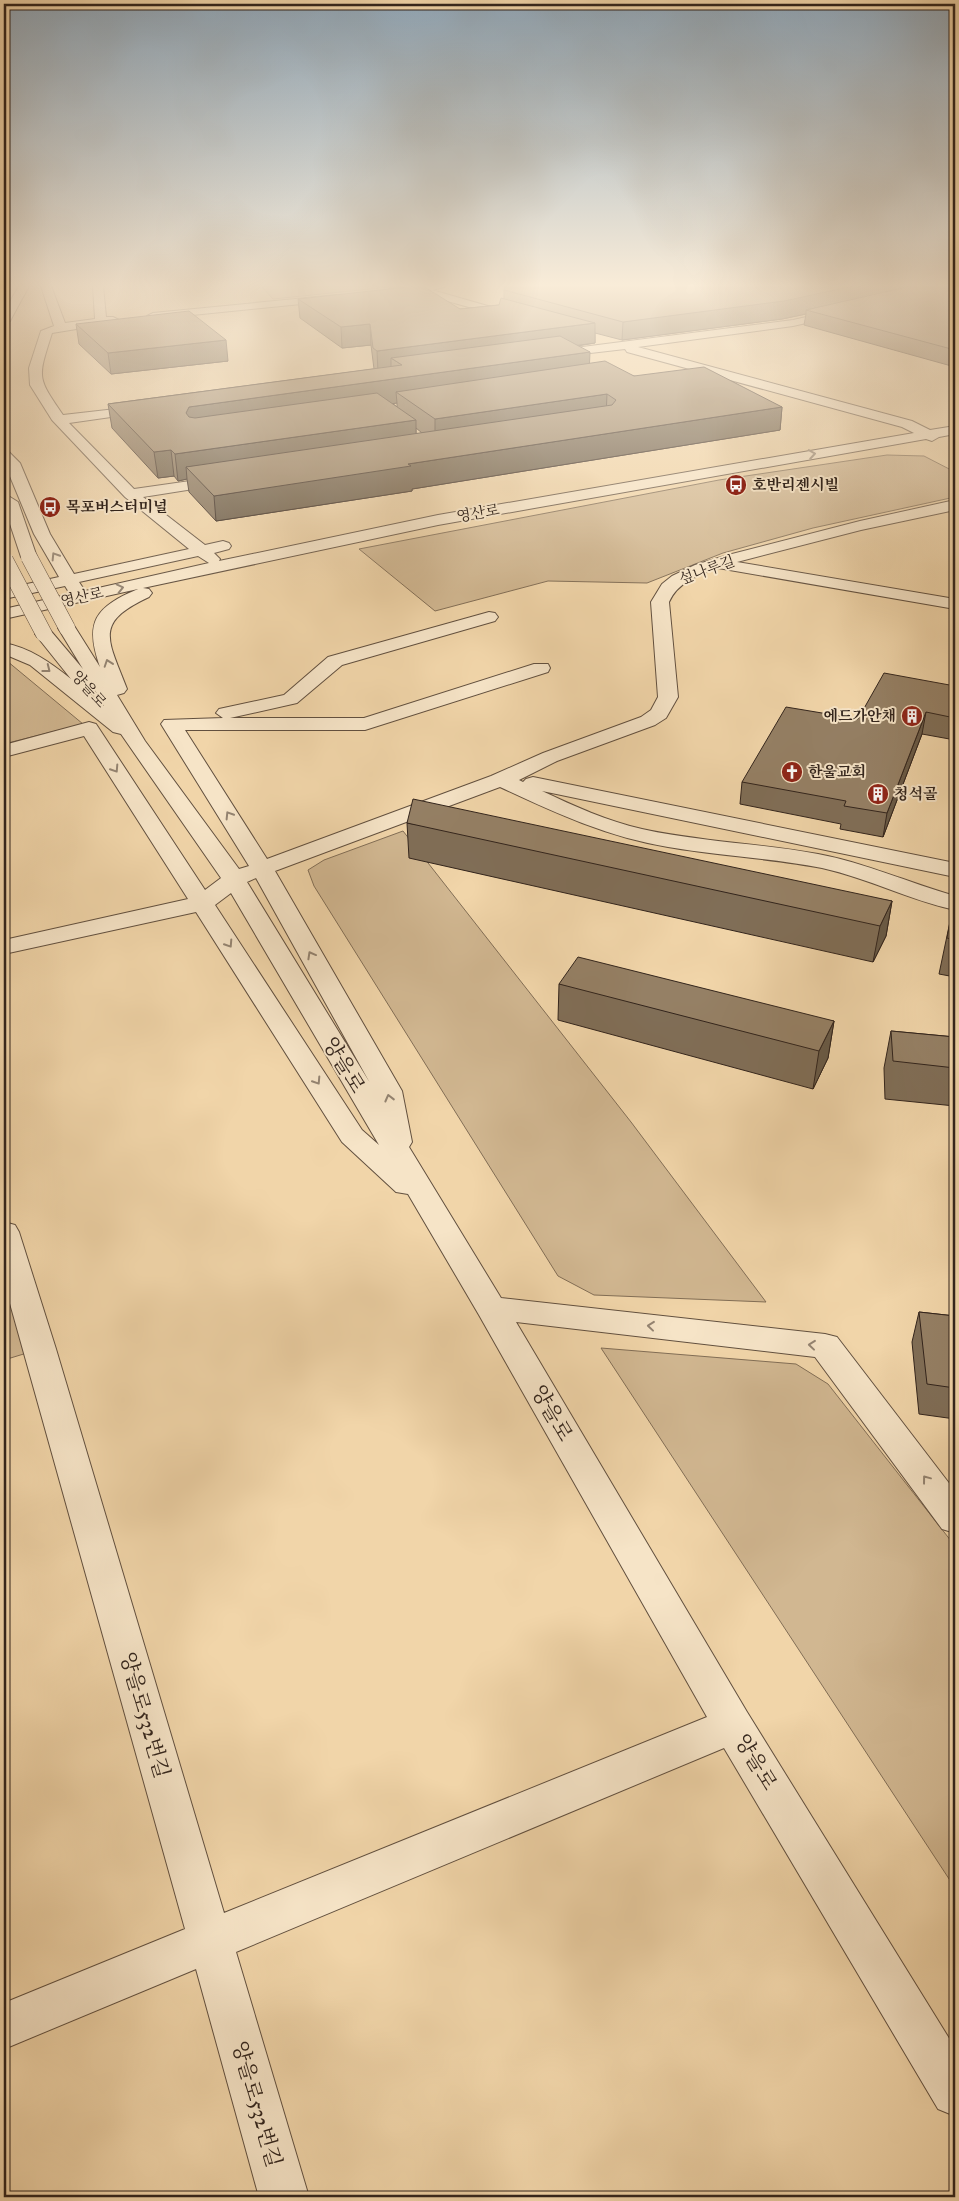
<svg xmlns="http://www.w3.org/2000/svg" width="959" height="2201" viewBox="0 0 959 2201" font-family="'IM FELL Great Primer','Noto Serif KR',serif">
  <rect width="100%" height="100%" fill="#f1d5a9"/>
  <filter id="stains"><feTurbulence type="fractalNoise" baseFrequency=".004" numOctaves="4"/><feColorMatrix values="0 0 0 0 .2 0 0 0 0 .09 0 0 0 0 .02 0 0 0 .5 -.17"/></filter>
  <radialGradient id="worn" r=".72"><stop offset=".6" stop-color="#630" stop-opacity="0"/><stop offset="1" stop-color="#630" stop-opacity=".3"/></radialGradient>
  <!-- green -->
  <path fill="#d1b791" stroke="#826e56" d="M261 286H399L273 299Z
    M887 455 924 456 955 472V497L813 528 723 553 647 583 548 581 435 611 359 549 719 480Z
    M4 660 7 661 83 724 4 744Z
    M403 831 631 1122 766 1302 594 1295 558 1276 314 886 308 870 324 860Z
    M9 1250 40 1349 4 1360V1251Z
    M601 1348 796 1364 828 1384 955 1546V1888Z"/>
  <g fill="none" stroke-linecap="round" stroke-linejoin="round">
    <!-- minor casing -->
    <g stroke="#62503f" stroke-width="2">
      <path id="minor" d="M19 286H29L10 321 4 324V312Z
        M41 286H51L65 323 95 319 93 286H103L106 317H113L119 320 113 323 52 333C38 378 36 376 63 415L151 405 153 408 151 411 146 412 69 423 134 489 225 476 232 480 225 484 143 497 205 545 223 541 229 543 231 546 229 549 214 553 220 559 219 561 438 515 914 433 902 427 627 352 625 349 547 358 545 355 551 351 793 320 842 309 848 312 846 314 793 326 638 347 912 421 930 430 955 426V434L939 437 932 441 926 439 438 525 143 588 149 589 152 593 149 597C93 623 108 639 127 689L124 693 117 695 145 741 239 869 249 866 161 724 164 720 223 718 216 713 219 709 284 695 328 657 489 612 495 613 498 617 495 621 342 665 297 703 230 718H364L534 664H548L550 668 548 672 365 730H185L267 859 491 776 543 753 641 717 651 710 658 697 651 602 662 584 672 576 695 565 728 555 860 521 955 500V510L861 530 737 562 955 599V609L718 568C698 575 678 582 669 602L678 697 666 718 655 725 557 761 519 780 523 782 526 779 533 777 955 863V877L542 791C574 806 607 821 642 829 700 842 759 843 818 854 866 863 909 883 955 896V910C909 900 868 878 822 868 771 858 719 856 668 847 608 837 555 813 500 787L275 871 402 1091 412 1142 409 1147 501 1298 825 1334 837 1337 955 1491V1533L942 1529 815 1357 516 1322 747 1712 955 2048V2116L938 2109 724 1748 236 1952 309 2197H259L196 1969 4 2049V2003L185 1929 4 1282V1222L15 1225 19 1232 56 1349 224 1913 707 1717 479 1315 408 1194 396 1192 342 1142 196 912 4 954V940L188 899 84 736 4 757V745L89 722 96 724 205 890 221 878 121 734 113 732 30 665 4 654V643C30 648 50 662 71 679L35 634 38 630H50L83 669 58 628 61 624H73L100 667C84 622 95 607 138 589L4 619V609L70 594 65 586 4 599V589L59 577 34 534 4 462V451L9 452 20 463 50 534 74 574 189 549 125 497 52 420 30 385 29 368 41 331 54 326ZM198 556 209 563 85 591 79 582ZM92 685 104 706 83 688ZM256 878 370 1083 247 882ZM231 893 379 1145 362 1130 215 905Z
        M412 286H447L432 290 519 315 521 317 515 320 415 292 389 295 384 292 389 289Z
        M337 295 341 296V300L153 319 147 316 153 313Z
        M10 497 18 502 37 557 35 560H23L21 557 4 506 5 499Z"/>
    </g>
    <!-- minor -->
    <use href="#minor" fill="#f6e4c7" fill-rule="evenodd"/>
    <!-- minor-bridge casing -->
    <g stroke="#62503f" stroke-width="17" stroke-linecap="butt">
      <path id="minor-bridge" d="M29 557 67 628
        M5 560 44 634"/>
    </g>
    <!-- minor-bridge -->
    <use href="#minor-bridge" stroke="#f6e4c7" stroke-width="16"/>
  </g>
  <!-- wall -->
  <path fill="#806e57" stroke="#32241c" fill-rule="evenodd" d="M955 286V367L804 325 806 314 782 319 622 340 595 333V343L578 346 589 364 634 376 782 407 780 430 412 489V491L216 521 189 492 187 479 178 481 174 476 158 478 112 428 108 404 374 369 371 345 342 348 300 318 298 299 460 309 499 305 504 299V290ZM392 403H397V407ZM416 428 422 433 416 434Z
    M76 324 228 361 111 374 79 344Z
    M955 686V740L922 734 883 837 840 829 841 824 740 804 742 782 858 719Z
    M407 823 892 901 886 936 873 962 409 858Z
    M952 912H955V977L939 974Z
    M559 984 834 1021 828 1058 813 1089 558 1020Z
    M891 1031 955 1037V1106L885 1099 884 1068Z
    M919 1312 955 1316V1419L919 1414 912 1342Z"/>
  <!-- shaded-wall -->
  <path fill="#685a47" stroke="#32241c" d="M854 286H929L806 310V314L782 319 622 340 623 322Z
    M595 323V343L402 369V365L391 358V370L378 372 377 351Z
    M370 324 371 345 342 348 341 327Z
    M226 340 228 361 111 374 108 353Z
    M590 352 589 375 396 392 397 403 192 432 186 413 189 407Z
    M607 394 606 417 435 442V419Z
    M782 407 780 430 412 489V491L216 521 214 496 408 464Z
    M416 420V445L186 467 187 479 178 481 175 454Z
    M171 450 174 476 158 478 154 452Z
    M926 712 922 734 883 837 887 813Z
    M892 901 886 936 873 962 880 926Z
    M834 1021 828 1058 813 1089 819 1051Z"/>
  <!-- building -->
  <path fill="#958065" stroke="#32241c" d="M417 286H423L460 309 499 305 501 298 595 323 377 351 373 348 370 324 341 327 298 299Z
    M505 286H854L784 301 623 322 504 290Z
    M911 286H955V350L806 310Z
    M189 311 226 340 108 353 76 324Z
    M560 336 590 352 189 407 186 413 189 417 195 418 377 393 416 420 175 454 171 450 154 452 108 404 402 365 391 358Z
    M605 361 634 376 704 367 782 407 408 464 411 466 214 496 186 467 612 405 616 400 607 394 435 419 396 392Z
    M884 673 955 686V718L926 712 887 813 844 806 846 801 742 782 786 707 858 719Z
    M413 799 892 901 880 926 407 823Z
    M952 912H955V940L947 938Z
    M578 957 834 1021 819 1051 559 984Z
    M891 1031 955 1037V1068L893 1061Z
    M919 1312 955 1316V1388L927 1384Z"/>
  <!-- one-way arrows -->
  <defs><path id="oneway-chevron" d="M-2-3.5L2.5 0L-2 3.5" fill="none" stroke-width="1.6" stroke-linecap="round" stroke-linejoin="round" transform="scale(1.25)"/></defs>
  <g stroke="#948472">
    <use href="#oneway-chevron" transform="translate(812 454) rotate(-9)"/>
    <use href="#oneway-chevron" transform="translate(55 556) rotate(-122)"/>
    <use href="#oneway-chevron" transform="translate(120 588) rotate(-13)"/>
    <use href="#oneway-chevron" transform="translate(108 663) rotate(-109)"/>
    <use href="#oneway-chevron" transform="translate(47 669) rotate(38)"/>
    <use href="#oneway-chevron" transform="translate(115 769) rotate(57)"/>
    <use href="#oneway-chevron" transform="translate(229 815) rotate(-122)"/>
    <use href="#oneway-chevron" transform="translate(229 944) rotate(57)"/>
    <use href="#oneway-chevron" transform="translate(311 955) rotate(-119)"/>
    <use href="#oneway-chevron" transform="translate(317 1081) rotate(57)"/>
    <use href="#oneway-chevron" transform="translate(389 1098) rotate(-104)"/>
    <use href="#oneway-chevron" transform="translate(651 1326) rotate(-174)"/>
    <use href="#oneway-chevron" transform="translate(812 1345) rotate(-174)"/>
    <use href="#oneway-chevron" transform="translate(926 1479) rotate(-127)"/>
  </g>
  <!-- sky -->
  <linearGradient id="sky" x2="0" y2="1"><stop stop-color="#91a9bc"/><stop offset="0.48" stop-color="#f9ecd8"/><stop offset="1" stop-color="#f9ecd8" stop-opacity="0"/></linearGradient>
  <rect width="959" height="594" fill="url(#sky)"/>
  <!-- icons -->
  <defs>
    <g id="bus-disc" transform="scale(1.125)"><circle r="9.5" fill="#8f2418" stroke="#f6e4c7"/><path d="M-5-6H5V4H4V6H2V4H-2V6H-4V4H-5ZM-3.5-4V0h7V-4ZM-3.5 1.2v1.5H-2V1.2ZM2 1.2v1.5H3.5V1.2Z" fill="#fff"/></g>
    <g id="building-disc" transform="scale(1.125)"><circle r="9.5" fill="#8f2418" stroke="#f6e4c7"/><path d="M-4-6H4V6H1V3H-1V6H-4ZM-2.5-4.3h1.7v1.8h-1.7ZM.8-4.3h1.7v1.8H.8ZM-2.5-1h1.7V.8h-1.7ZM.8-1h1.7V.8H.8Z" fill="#fff"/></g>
    <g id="church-disc" transform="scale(1.125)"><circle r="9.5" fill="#8f2418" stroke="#f6e4c7"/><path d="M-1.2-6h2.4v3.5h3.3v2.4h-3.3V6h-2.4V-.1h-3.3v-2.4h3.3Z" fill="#fff"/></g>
  </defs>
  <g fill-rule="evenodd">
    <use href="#bus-disc" x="736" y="485"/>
    <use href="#bus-disc" x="50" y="507"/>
    <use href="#building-disc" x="912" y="716"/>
    <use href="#church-disc" x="792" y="772"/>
    <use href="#building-disc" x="878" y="794"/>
  </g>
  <g text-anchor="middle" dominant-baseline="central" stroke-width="4" stroke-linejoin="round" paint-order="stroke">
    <!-- far-poi labels -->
    <g font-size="15" font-weight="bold" fill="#32241c" stroke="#f6e4c7" text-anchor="start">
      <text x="752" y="485">호반리젠시빌</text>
      <text x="66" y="507">목포버스터미널</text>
      <text x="896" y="716" text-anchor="end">에드가안채</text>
      <text x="808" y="772">한울교회</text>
      <text x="894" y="794">청석골</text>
    </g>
    <!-- far-street labels -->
    <g font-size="15" fill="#32241c" stroke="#f6e4c7">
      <text transform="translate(478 513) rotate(-10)">영산로</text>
      <text transform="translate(707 570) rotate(-20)">섶나루길</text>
      <text transform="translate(82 597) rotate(-13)">영산로</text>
      <text transform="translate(89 689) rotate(48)">양을로</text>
    </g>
    <!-- near-street labels -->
    <g font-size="21" fill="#32241c" stroke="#f6e4c7">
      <text transform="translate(344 1065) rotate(59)">양을로</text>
      <text transform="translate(552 1413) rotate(60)">양을로</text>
      <text transform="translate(145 1715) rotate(74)">양을로532번길</text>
      <text transform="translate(756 1762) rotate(59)">양을로</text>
      <text transform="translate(257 2104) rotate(74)">양을로532번길</text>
    </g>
  </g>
  <!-- margin -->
  <rect width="959" height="2201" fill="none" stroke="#f1d5a9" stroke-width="20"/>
  <rect x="5" y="5" width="949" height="2191" fill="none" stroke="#32241c" stroke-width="2.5"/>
  <rect x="10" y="10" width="939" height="2181" fill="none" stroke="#32241c"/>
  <rect width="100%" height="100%" filter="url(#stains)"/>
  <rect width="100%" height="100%" fill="url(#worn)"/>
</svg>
